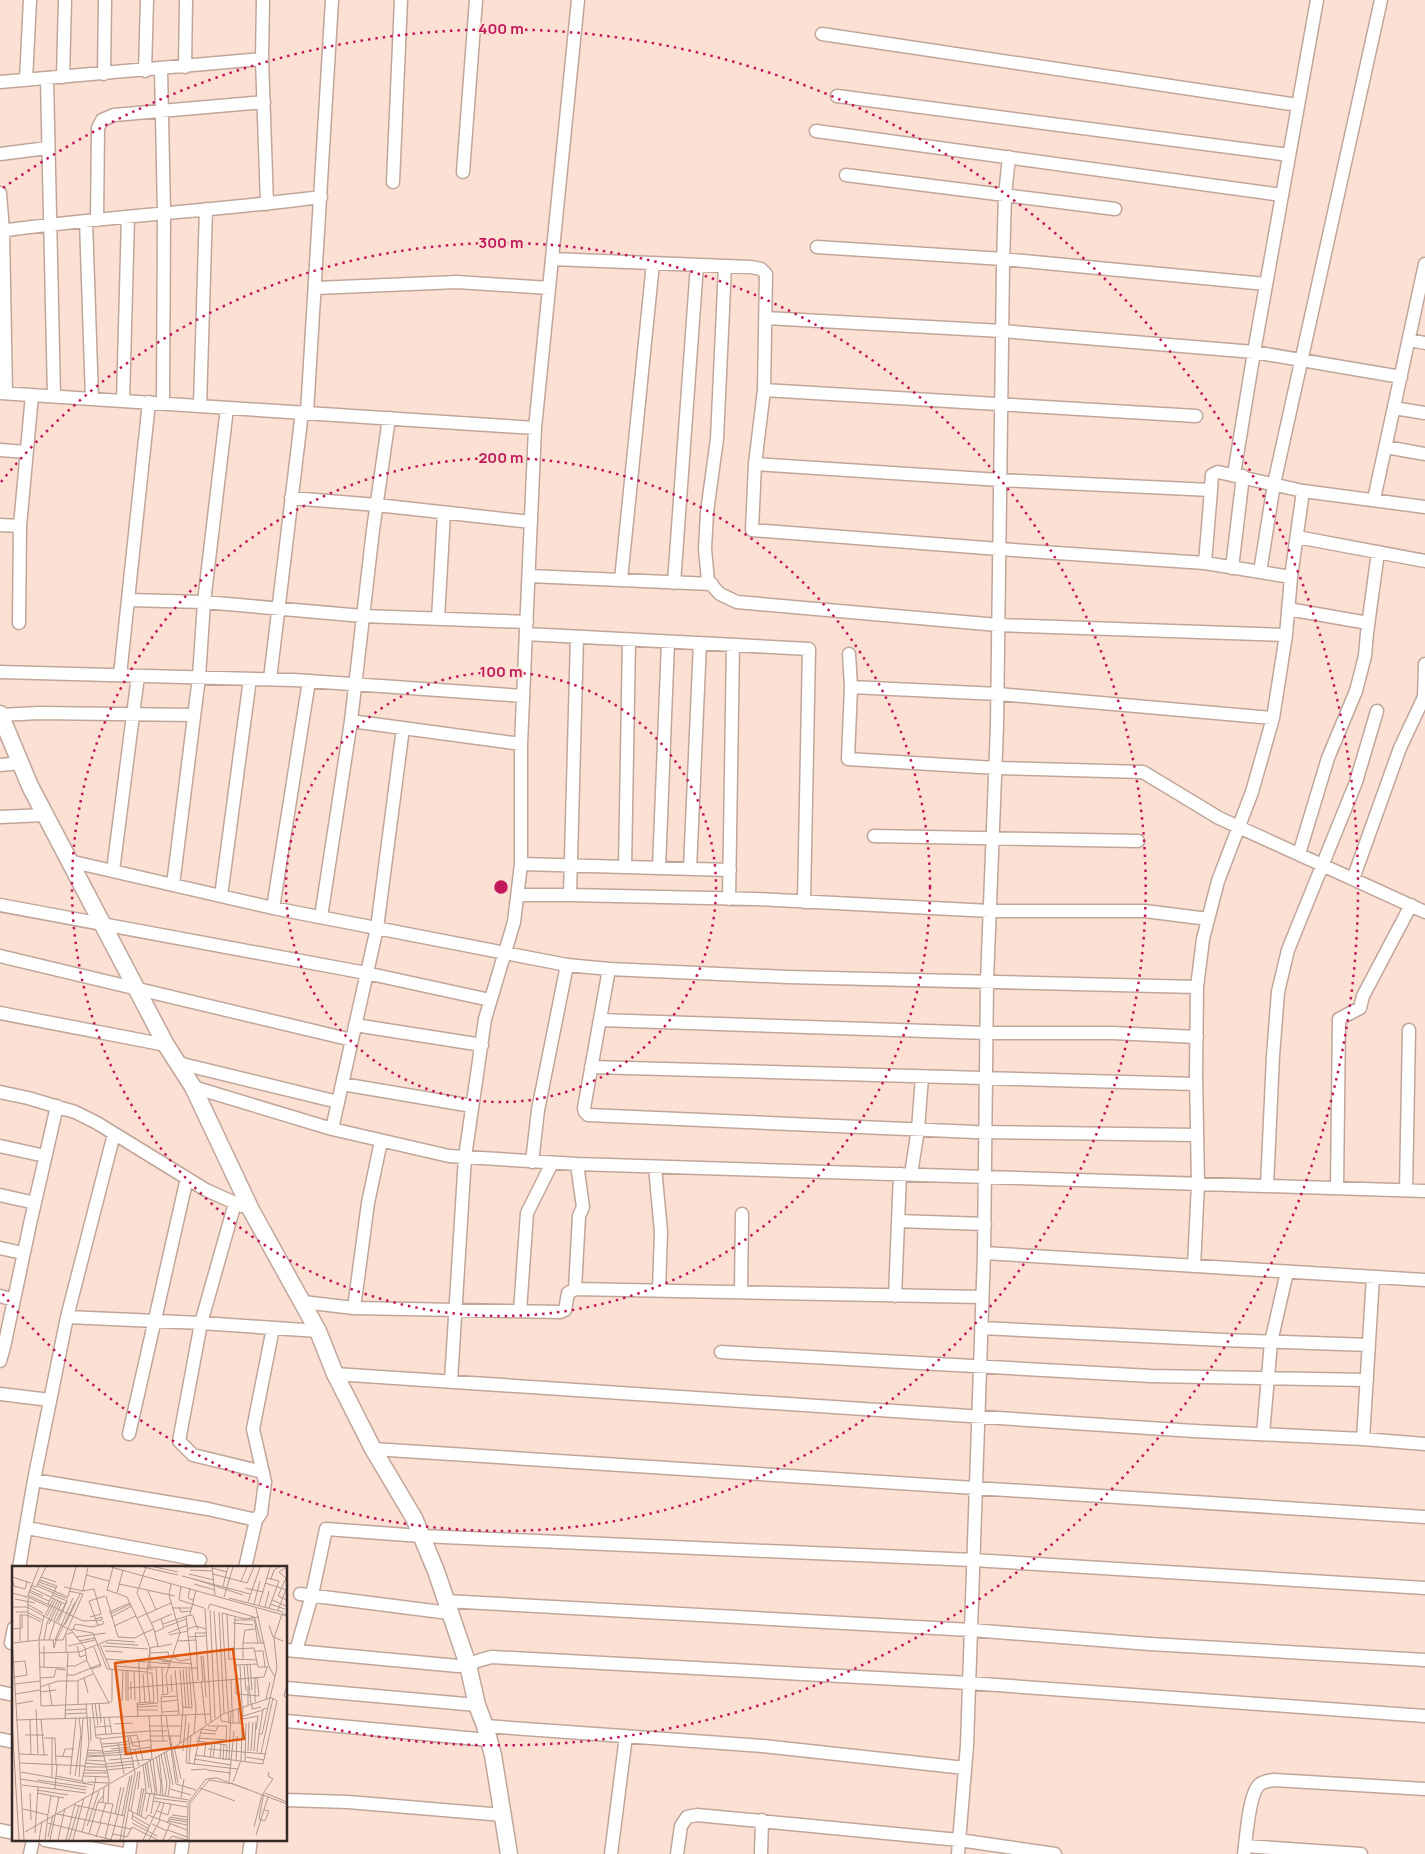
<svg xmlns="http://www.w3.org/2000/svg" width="1425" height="1854" viewBox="0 0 1425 1854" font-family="Manrope,sans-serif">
  <rect width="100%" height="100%" fill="#fce0d4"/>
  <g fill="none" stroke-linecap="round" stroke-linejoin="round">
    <!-- minor casing -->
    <g stroke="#c0a69a" stroke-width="15">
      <path id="minor" d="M263 0 262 59 267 204
        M822 34 1298 105
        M185 67 186 0
        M161 69 164 213 163 403
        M145 71 147 0
        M104 74 105 0
        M63 77 65 0
        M47 79 54 396
        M26 80 30 0
        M0 82 262 59
        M837 96 1289 155
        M816 131 1282 195
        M0 154 47 148
        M463 172 476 0
        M846 175 1115 209
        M393 182 401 0
        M0 193 3 231 6 393
        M97 220 98 128 102 120 114 115 264 102
        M86 221 92 399
        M0 231C107 216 214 211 321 197
        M817 247 1003 259 1266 284
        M552 259 751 267 761 269 766 274 764 390 755 464 752 530 999 549 1205 563 1211 490
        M725 266 717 439 707 512 705 549 708 581 720 594 737 602 998 625 1286 635
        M316 288 457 282 549 288
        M766 318 1002 331 1254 352 1401 377
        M1409 340 1425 343
        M764 390 1196 416
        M0 393 535 428 578 0
        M123 401 128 217
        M200 406 206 209
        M1394 408 1425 413
        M307 413 332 0
        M1386 447 1425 454
        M0 450 26 452
        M755 464 1000 480 1211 490 1212 475 1218 472 1303 491 1425 507
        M1234 474 1254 352 1317 0
        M291 498 377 505 531 522
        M1374 499 1425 264
        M0 525 20 526
        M1297 537 1425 561
        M1205 563 1291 577
        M1232 568 1243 476
        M1260 572 1274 484 1381 0
        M529 576 712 584
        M621 580 653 263
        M674 583 697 265
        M128 600 204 602 363 616 527 622
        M1288 609 1368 623
        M438 619 444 513
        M19 623 20 526 32 395
        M526 634 809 649 804 902
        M849 654 851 687 848 759 996 768 1143 772 1219 818 1425 912
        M0 672 294 680 523 696
        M120 675 149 402
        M270 679 302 412
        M851 687 998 694 1273 718
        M0 715 39 713 194 715
        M351 721 521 744
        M0 765 20 763
        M0 817 45 815
        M874 836 1138 841
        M1299 854 1328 758 1356 691 1365 656 1367 633 1378 552
        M69 861 273 908 567 965 609 969 788 977 1197 987
        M521 864 730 870
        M625 867 629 640
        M659 868 668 642
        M690 869 700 643
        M113 871 138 676
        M1353 879 1400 748 1424 697 1425 664
        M173 885 199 677 204 602 227 408
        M518 895H570L755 899 990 911H1145L1208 919
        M570 895 577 637
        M221 896 250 679
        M729 899 733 645
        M0 905 366 973 490 1000
        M273 908 309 681
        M321 917 351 721 373 530 389 418
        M0 956 352 1040
        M609 969 584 1108 585 1112 588 1115 975 1132 1197 1135
        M0 1013 166 1045
        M600 1020 987 1033H1113L1197 1037
        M355 1025 482 1045
        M178 1063 338 1102
        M591 1067 1196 1084
        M342 1084 472 1106
        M193 1087 332 1129 449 1156 577 1164 1425 1191
        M0 1092 28 1098 75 1112 97 1123 206 1190 242 1206
        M332 1129 377 928 403 728
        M0 1146 45 1156
        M532 1162 538 1110 567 965
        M655 1167 661 1232 659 1290
        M911 1174 918 1129 922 1077
        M1267 1186 1273 1056 1278 992 1288 950 1356 782 1377 711
        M1337 1188 1339 1019 1360 1008 1363 996 1411 905
        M1406 1190 1409 1030
        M0 1195 35 1203
        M235 1203 201 1323 179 1441 193 1455 263 1472
        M898 1221 985 1224
        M0 1248 23 1253
        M984 1253 1425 1280
        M1194 1266 1198 1184 1196 1074 1197 987 1203 939 1218 881 1252 792 1273 718 1286 635 1291 577 1303 491
        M575 1289 579 1216 583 1207 577 1164
        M741 1292 742 1214
        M0 1296 14 1300
        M895 1296 900 1174
        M303 1302 354 1308 560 1312 565 1310 568 1293 575 1289 982 1297
        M354 1308 368 1203 381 1141
        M520 1311 527 1213 552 1163
        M67 1317 201 1323 318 1331
        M981 1328 1223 1340 1369 1345
        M0 1346 4 1347 30 1224 57 1106
        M721 1352 1151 1376 1367 1380
        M0 1361 4 1347
        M335 1374 1194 1431 1363 1439 1425 1444
        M451 1381 465 1157 485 1019 514 922 521 864V744L535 428
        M0 1394 50 1400
        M129 1434 187 1178
        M1263 1434 1271 1342 1287 1272
        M1363 1439 1373 1277
        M373 1449 1425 1517
        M34 1480 208 1509 256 1520
        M27 1528 200 1560
        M19 1568 34 1480 67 1317 114 1134
        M245 1568 256 1520 261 1513 265 1482 253 1429 273 1328
        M300 1594 449 1613
        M445 1601 971 1630 1150 1644 1425 1660
        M11 1643 14 1628
        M286 1650 458 1666C470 1665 480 1659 492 1657L969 1683 1425 1716
        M296 1651 312 1595 326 1529 421 1536 973 1560 1425 1588
        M286 1688 477 1705
        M0 1692 14 1695
        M286 1721 488 1740
        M485 1726 763 1746 965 1768
        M0 1739 14 1742
        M286 1800 348 1802 503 1815
        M0 1830 14 1833
        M45 1840 123 1854
        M1245 1846 1361 1854
        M30 1854 33 1840
        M129 1854 131 1840
        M181 1854 183 1840
        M249 1854 251 1840
        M611 1854 626 1736
        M677 1854 681 1826 687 1817 697 1815 959 1840 1055 1854
        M761 1854 762 1820
        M958 1854 967 1745 984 1253 987 981 997 726 1003 265 1005 195 1009 157
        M1244 1854C1246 1839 1249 1794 1259 1785 1263 1781 1268 1781 1274 1780L1425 1789"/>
    </g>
    <!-- tertiary casing -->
    <g stroke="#c0a69a" stroke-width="19">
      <path id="tertiary" d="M0 714 30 786 166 1045 193 1087 251 1210 318 1331 335 1374 373 1449 414 1518 436 1571 468 1665 477 1705 485 1726 493 1755 509 1854"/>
    </g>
    <!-- minor -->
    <use href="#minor" stroke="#fff" stroke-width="12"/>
    <!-- tertiary -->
    <use href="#tertiary" stroke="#fff" stroke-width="16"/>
  </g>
  <!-- distance rings -->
  <g fill="none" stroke="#c2185b" stroke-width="2.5" stroke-dasharray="2.5 5">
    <circle cx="501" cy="887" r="215"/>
    <circle cx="501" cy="887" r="429"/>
    <path d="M1 482A644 644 0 1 1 1 1292"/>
    <path d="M3 188A858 858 0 1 1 293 1720"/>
  </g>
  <!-- overview -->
  <g transform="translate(12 1566)">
    <rect width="275" height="275" fill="#fce0d4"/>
    <path fill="none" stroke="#ac988e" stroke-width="1" d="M99 1 275 50M131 1 166 9M134 1 125 27 142 63 132 67 138 82 135 107 138 136M143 1 166 6M172 1H197M200 1 203 29M275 1 267 6 274 12 266 30 275 34M200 2 215 6M178 4 200 5M177 8 202 14M201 8 235 17 242 1M74 9 97 15M170 10 238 28M0 11 2 20 13 23 15 16M0 11 19 17M29 11 44 16M255 12 267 15 257 42M182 13 231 29M259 13 262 4 267 1M28 14 45 20 36 38M229 15 235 1M27 16 44 22M253 17 275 24M26 18 56 31 64 1M107 18 163 30M182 18 203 24M19 19 24 21 34 1M25 20 56 33M169 20 167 34 192 42M211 20 216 1M18 21 53 38M52 21 71 25 82 23 89 48 78 51M178 22 176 32 181 34M233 22 251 26M17 24 31 30M71 25 76 1M95 25 101 1M136 25 144 44M17 26 37 35M0 27 15 31M105 27 111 4M16 29 71 55 90 54V51L83 53M41 29 55 35 44 55M94 30 106 71 123 72 132 67 115 31 95 24M16 31 37 41M212 31 221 1M217 32 271 46M3 33 23 37M260 34 274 40M236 36 248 1M15 38 31 47M242 38 248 15M258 38 273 43M247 39 258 1M0 41H15L60 65 73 82 75 95 97 137M167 41 169 46 179 45M253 41 257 25M160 42H179M193 42 199 156M244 42 257 101 263 111M196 43 198 38 242 51 246 78M198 44 203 152M266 44 275 21M202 45 209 155 217 156M4 46H15L30 54M97 46 118 37M207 46 212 147M210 47 217 157H221M210 47 233 53 247 51M98 48 119 38M215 48 217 93 245 94M33 49 42 32M178 49 181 50 186 64M35 50 44 33M174 50 184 143 182 167M99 51 120 40M125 52 159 37M243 53 249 77M42 54 50 36M222 54H241M46 56 55 35M139 57 160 48M221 57 241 59M37 58 48 35M151 58 178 49 184 24M53 59 68 28M257 59 261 71 271 75M86 60 77 35 93 30M102 60 124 50M153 61 174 53M0 63 10 62V49M59 63 81 67 95 103 135 106M176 63 184 60 194 63M61 64 63 58 80 61 91 58V55M143 66 152 62 149 53M156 67 176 59M53 69 71 28 57 25M157 69 176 65M0 70 12 274M54 70V86M64 71 94 67M177 71 194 70M32 74 35 57 46 34M37 74 43 55M41 74 42 82 44 75M43 74 61 32M184 74 183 67H194M8 75V49H15L29 56M16 75V29L27 1M44 75 63 36M67 75 83 72M166 75 184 74 186 115M1 77 27 74 32 49M94 77 126 79M231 77 233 64 243 63M88 79 98 103M32 80V101M56 80 83 74M65 80 68 91 74 89M91 80 136 83M145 81 160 78M221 83 242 82 246 101H256M93 85 111 86M243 85H251L253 101M27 87 67 86 97 74 123 76M139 87 156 86 157 90M189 90 191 115M191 90 194 131M161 91 168 95 179 93M139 92 159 95M94 93 135 96M222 94 223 51M231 94V77H253M149 95 180 98M2 96 13 95 15 109 3 111M127 96 128 137M138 96 158 98M245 98 224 99V128L247 130M228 99 230 140M232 99 234 125M235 99 239 138M238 99 240 124M54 100H63L75 94M27 101 53 102M135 101 185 102M138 101V82L146 80 142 63M150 101 151 128M79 103 89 100 82 81M171 103 174 142M174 103 177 141M103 104V100L141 103M163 104 167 148M168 104 171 144 168 177M122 105 123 134M131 108 133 136M54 109H62L89 98M159 109 160 126M243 111V136M245 111 247 130M28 112 42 111 44 103 54 104M72 112 76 127M219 113 220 143M66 115V138M119 115V133M189 115 194 158M3 118 28 115M37 119 40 140M275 119 272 130 275 132M28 121 46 115H65L81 108M116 122 252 111 255 101M28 126 44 124M3 128 28 124M149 129 156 128 154 109 168 67 157 29 159 18M254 133 258 116M114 134V104M110 135 111 104M116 135V105M149 136 165 134M83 137 86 159M87 137 89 157M97 137 100 135V104M240 137V143L249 141M4 138 21 135M80 138 84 172H88L97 213 96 237M53 139 29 140 27 74H51L53 69 61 66M53 139 97 137M125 139 146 137 144 101M236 139V120M125 141 146 140M171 141 180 142 177 103M226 142 227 157M255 142 251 143 247 168H250L258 132M24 143 26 188M221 143V157H231M53 144 74 143M126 144H146M150 146 166 145M53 148 74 147M149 149 151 175M150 149 149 131 165 130M154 149 164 218 184 224M137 150 198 148M231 150 251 144M92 151 94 168M97 151 100 168M109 151 112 176M126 151 125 137 142 136 140 107H136M53 152 56 86M78 152 79 175M18 153 19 188M29 153 32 189H36M231 153 246 150 244 164M4 154 137 150 140 193M0 155 7 274M177 157 174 197 182 198M102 158 121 157M138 160H170M196 160H215M83 161 99 160M189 163 204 165 206 160M189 164 182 198 226 203M138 165H155M188 167 204 168M13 169H32M84 169 138 165M125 169 131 194M118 170 121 180H127M138 170H169M158 170 166 217M32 172H43L44 198M185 172 214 174 215 160M89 173 125 169M138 175H156M184 175 200 177 198 192M118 177 138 174M200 177 215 179 214 194M90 178 106 177M162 180 169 213M90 181 117 178M99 183 118 181M196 183 254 188M75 184 91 185M119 184 139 181M123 184 127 200M154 185 161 219M171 185 174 149M236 185 237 156M239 185 241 156M242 185 244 156M91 186 118 183M152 186 158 217 156 230M245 186 247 168M75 187H91M124 187 139 184M249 187 261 132M7 188 32 189M92 188 119 185M149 188 155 218 153 230M75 189 92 190M147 189 151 230M183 189 251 198 265 135 258 131M44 190 60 191M51 190 53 183H62M74 191 120 188M144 191 149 218 148 229M192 191 194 176M234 191 252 194M201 192 203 176M141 193 145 229M182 193 219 199M208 193 209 178M74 194 93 195M97 194 120 192M138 194 143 224 139 248M211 194 212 178M217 194 219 144M224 195 225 170M233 195 234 157M135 196 140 228M8 197 73 200 77 177 74 138M73 197 94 199M133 197 137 222M177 197 179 169M45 198 43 223 74 227M94 198 140 193M73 200 70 215 75 218M73 201H94M94 201 121 198M72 204 95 205M95 204 122 201M179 204 195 203M195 204 219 207M9 206 81 219M72 207H95M112 208 106 177 117 175M58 209 64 152M44 210 70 215M63 210 69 168 67 152M71 210 96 211M67 211 71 152M40 212V172M9 213 74 224M25 214 75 221M217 215 222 165M75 216 96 217M221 216 229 194 231 140M10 219 43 223M188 222 223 235M126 223 128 205M158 223 179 229M25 224 56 229M18 227 19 254M25 227 52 232M81 227 84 211M134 227 177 234M253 227 275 236M142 232 175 236M169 232 172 213M141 235 175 241M86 236 101 238 93 273M91 236 92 221M63 239 113 250M11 243 36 249 33 274M117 244 134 253 136 249 175 264M252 244 257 245 253 255 247 253 252 226 261 213 256 210 257 206M119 245 126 206M145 245 156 249 159 238M121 246 120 253 137 263M134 246 138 227M36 248 39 230M45 248 119 263M103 248 109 221M106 248 112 221M125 248 130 222M110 249 118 210M127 249 132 222M160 249 175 251M121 250 138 260M129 251 134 224 131 198M157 253 175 256M147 254 152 237M156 255 175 259M88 256 94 237M36 257 100 274M120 257 145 270M155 257 158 251 175 254M140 258 155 265M75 260 87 225M242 261 250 229M156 264 175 271M13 266 164 180 211 148 258 132 265 102 262 72 270 48H275M70 266 81 227M23 267 26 221M77 268 86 236 92 229M101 268 115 271 120 261 146 274M244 269 256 231M36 271 41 249M84 271 89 256M27 274 30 255M38 274 47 231M46 274 53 242M54 274 63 238M57 274 67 240M61 274 72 232M99 274 106 248M108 274 120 209M111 274 123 207 116 171M131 274 148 237M137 274 148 254M151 274 158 258M157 274 160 270 175 274M175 274 176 237 194 213 205 212 235 223M177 274 178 237 197 214 221 218 275 238"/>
    <path fill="#df570d" fill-opacity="0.15" stroke="#df570d" stroke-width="2.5" d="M221 83 232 173 114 188 103 97Z"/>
    <rect width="275" height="275" fill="none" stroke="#352b26" stroke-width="2.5"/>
  </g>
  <circle cx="501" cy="887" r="8" fill="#c2185b" stroke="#fce0d4" stroke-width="2.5"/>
  <g font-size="15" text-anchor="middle" font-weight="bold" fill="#c2185b" stroke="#fce0d4" stroke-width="4" stroke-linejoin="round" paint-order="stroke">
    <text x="501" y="34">400 m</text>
    <text x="501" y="248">300 m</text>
    <text x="501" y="463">200 m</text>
    <text x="501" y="677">100 m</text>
  </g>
</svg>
